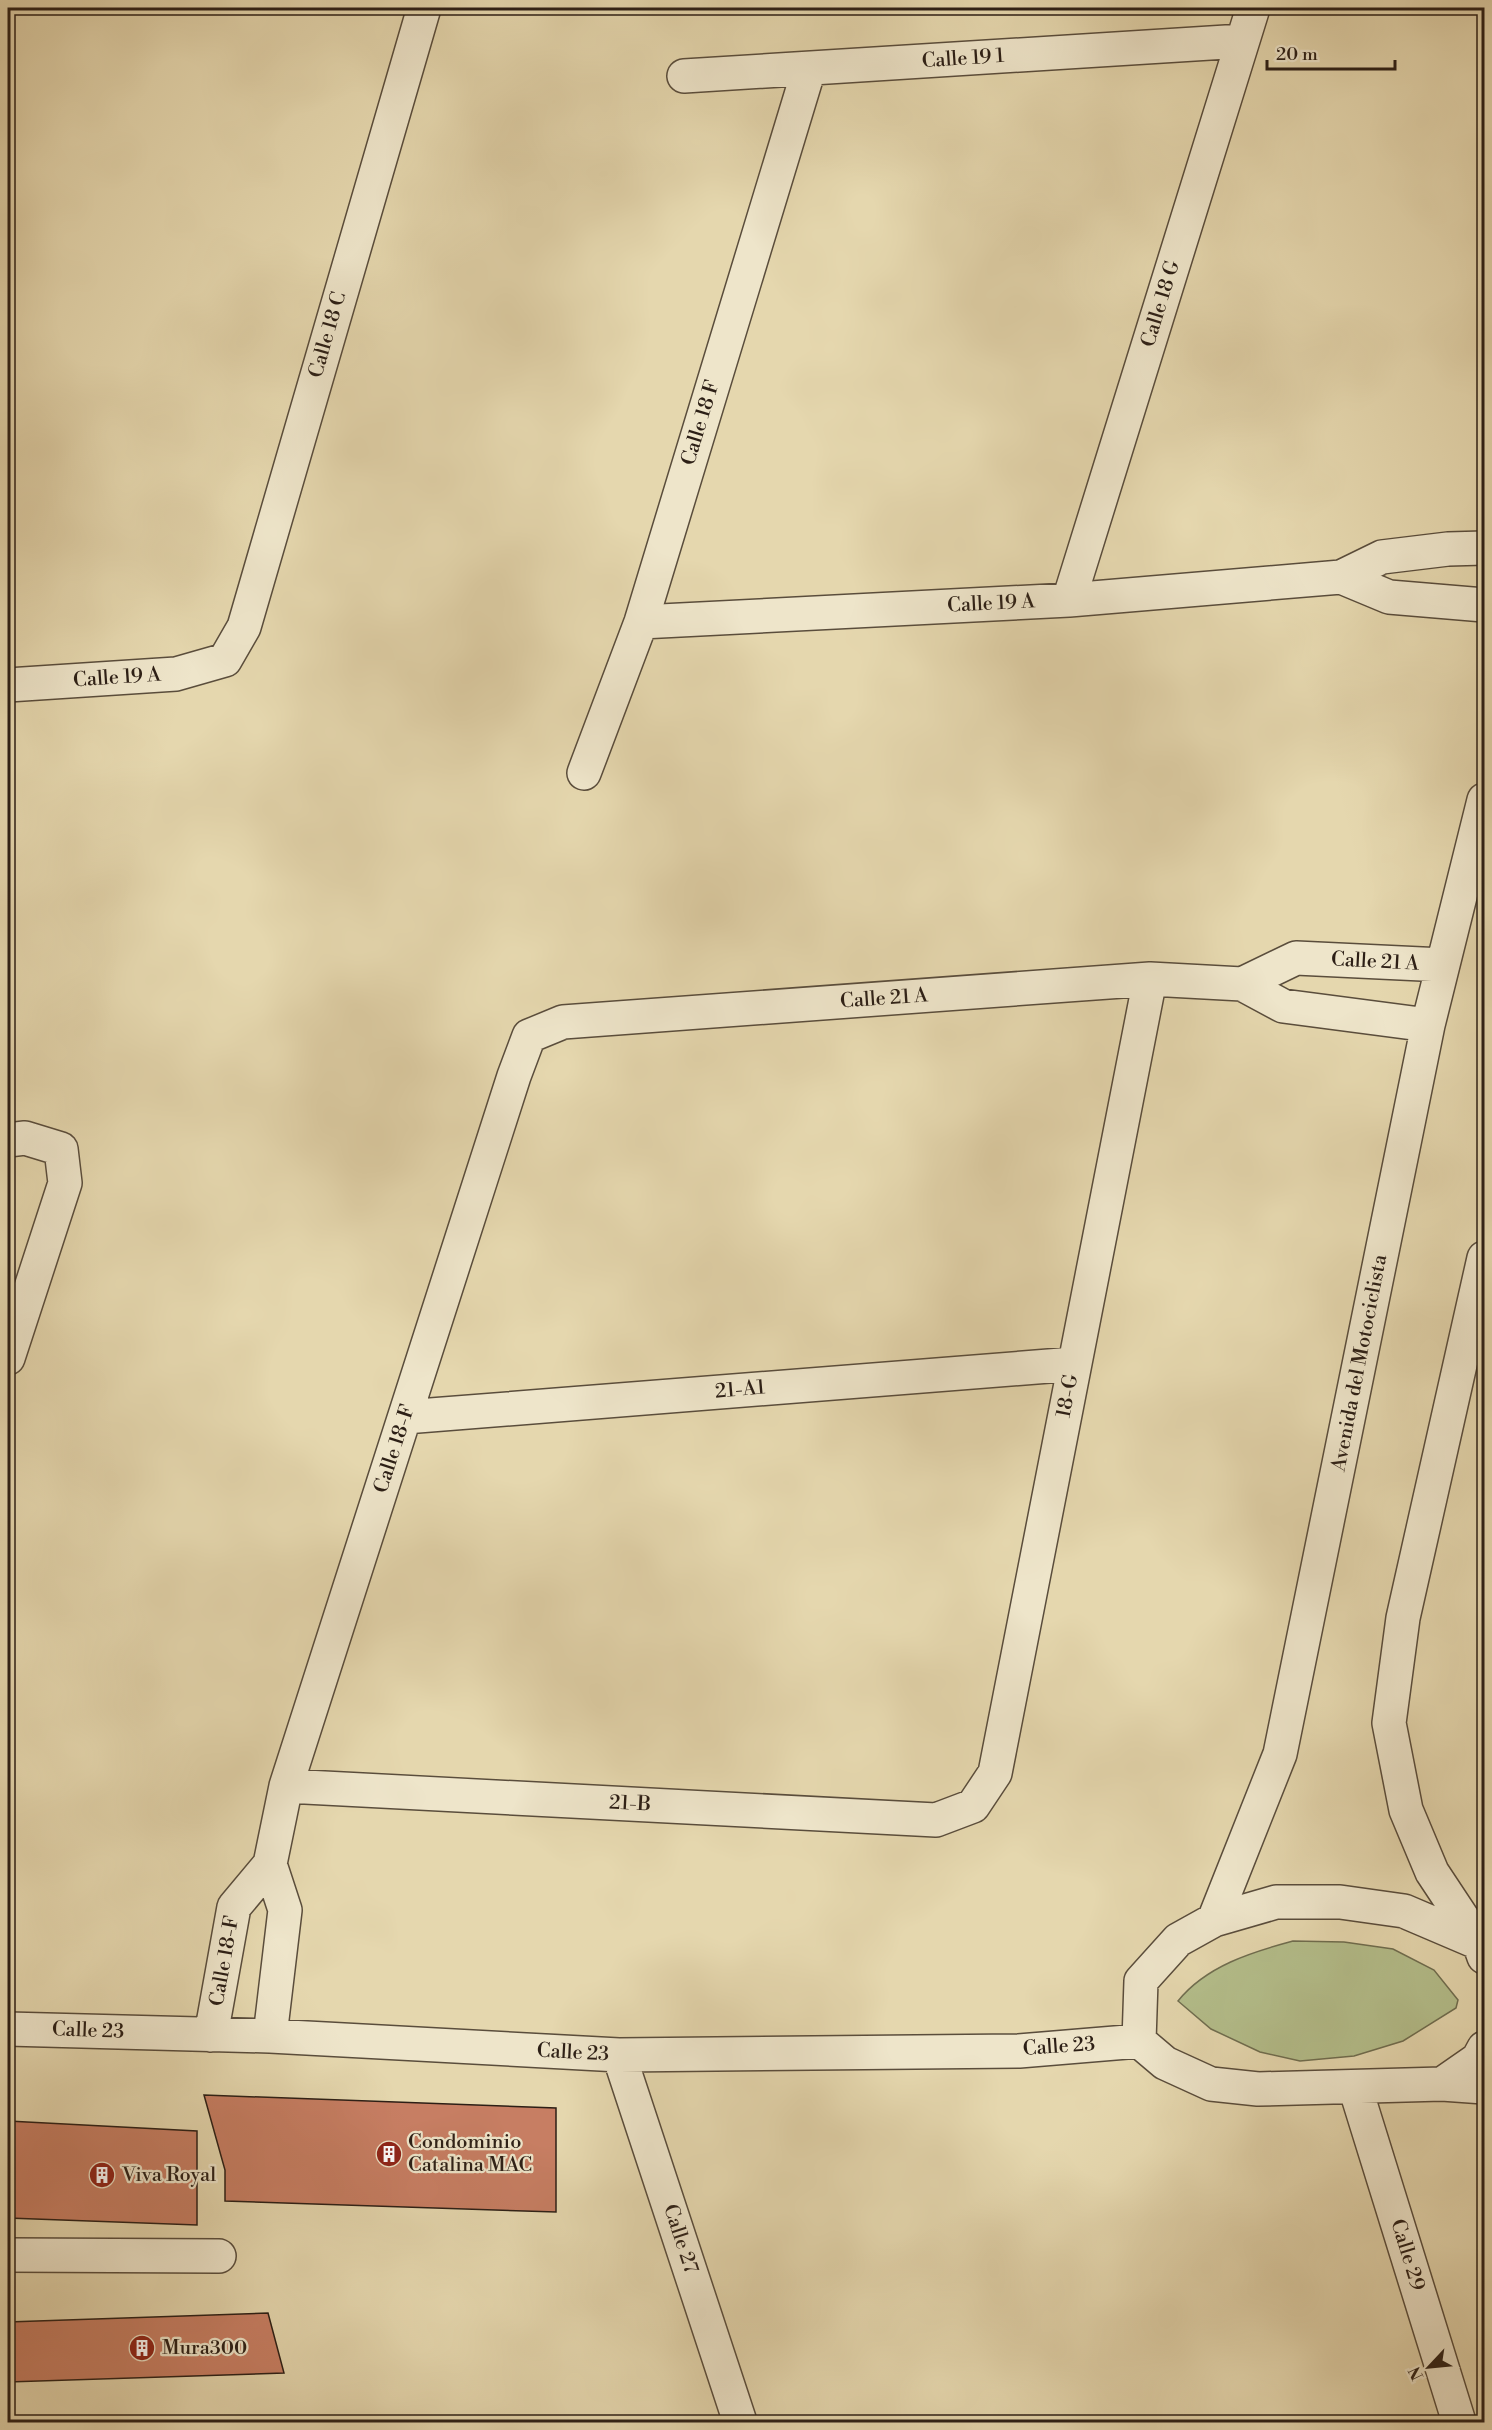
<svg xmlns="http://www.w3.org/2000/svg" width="1492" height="2430" viewBox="0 0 1492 2430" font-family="'Libre Bodoni',serif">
  <rect width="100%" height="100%" fill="#e5d7ae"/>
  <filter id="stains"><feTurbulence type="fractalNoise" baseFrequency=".00333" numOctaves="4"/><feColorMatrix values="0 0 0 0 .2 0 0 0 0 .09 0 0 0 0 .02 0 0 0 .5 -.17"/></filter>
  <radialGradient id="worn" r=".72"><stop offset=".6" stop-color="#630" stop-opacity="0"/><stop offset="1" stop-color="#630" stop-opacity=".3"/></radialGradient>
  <!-- green -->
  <path fill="#b4be8b" stroke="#706e50" stroke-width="1.5" d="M1293 1941 1344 1942 1393 1949 1434 1970 1458 2000 1456 2008 1403 2041 1354 2056 1300 2061 1260 2052 1211 2029 1178 2001C1206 1966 1252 1952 1293 1941Z"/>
  <!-- building -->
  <path fill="#c77e63" stroke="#2c1f16" stroke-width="1.5" d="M1483 1381H1484V1481H1479Z
    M204 2095 556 2108V2212L225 2201V2170Z
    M8 2121 197 2131V2225L8 2218Z
    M268 2313 284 2373 8 2382V2322Z"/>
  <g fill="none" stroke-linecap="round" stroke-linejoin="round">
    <!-- minor casing -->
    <g stroke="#5a4d3c" stroke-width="36">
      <path id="minor" d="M684 76 1242 41
        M1341 577 1389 597 1484 605
        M1069 600 1253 8
        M641 622 1069 600 1341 577 1382 557 1448 549 1484 548
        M8 685 176 674 225 660 244 627 424 8
        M584 773 641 622 809 69
        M1242 984 1296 958 1443 965
        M8 1140 25 1138 61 1149 65 1183 8 1358
        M405 1417 1074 1364
        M286 1786 936 1820 973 1806 995 1773 1150 979
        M270 1864 285 1910 270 2036
        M1214 1920 1280 1754 1428 1025 1484 800
        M1483 1945 1479 1943 1432 1872 1406 1810 1389 1723 1403 1618 1484 1258
        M1484 1957 1479 1943 1404 1911 1340 1902H1276L1214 1920 1178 1940 1141 1981 1139 2041 1165 2063 1211 2084 1258 2089 1442 2084 1484 2087
        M8 2029 270 2036 619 2055 1019 2051 1139 2041
        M211 2035 234 1907 270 1864 286 1786 514 1076 529 1036 563 1022 1150 979 1242 984 1283 1006 1428 1025
        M619 2055 740 2422
        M1442 2084 1478 2059 1484 2048
        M1355 2087 1459 2422
        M8 2255 219 2256"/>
    </g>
    <!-- minor -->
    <use href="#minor" stroke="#eee5ca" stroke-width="33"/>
  </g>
  <!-- icons -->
  <defs>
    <g id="building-disc" transform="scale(1.35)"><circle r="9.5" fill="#8f2418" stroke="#eee5ca"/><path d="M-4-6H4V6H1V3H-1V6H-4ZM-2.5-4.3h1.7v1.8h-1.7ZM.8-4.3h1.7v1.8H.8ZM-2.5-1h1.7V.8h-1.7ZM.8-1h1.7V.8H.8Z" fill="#fff"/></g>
  </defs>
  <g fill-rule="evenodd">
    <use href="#building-disc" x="389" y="2154"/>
    <use href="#building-disc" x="102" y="2175"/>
    <use href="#building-disc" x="142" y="2348"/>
  </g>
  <g text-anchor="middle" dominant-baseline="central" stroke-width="4.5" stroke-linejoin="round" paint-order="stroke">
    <!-- street labels -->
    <g font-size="20" fill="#2c1f16" stroke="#eee5ca">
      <text transform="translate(963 59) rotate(-4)">Calle 19 1</text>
      <text transform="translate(1161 304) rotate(-73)">Calle 18 G</text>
      <text transform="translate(328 335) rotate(-74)">Calle 18 C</text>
      <text transform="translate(701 423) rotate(-73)">Calle 18 F</text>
      <text transform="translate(991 604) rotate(-3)">Calle 19 A</text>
      <text transform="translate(117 678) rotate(-4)">Calle 19 A</text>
      <text transform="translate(1375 962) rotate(3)">Calle 21 A</text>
      <text transform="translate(884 999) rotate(-4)">Calle 21 A</text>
      <text transform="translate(1360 1363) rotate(-79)">Avenida del Motociclista</text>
      <text transform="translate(740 1390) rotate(-5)">21-A1</text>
      <text transform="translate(1068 1396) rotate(-79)">18-G</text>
      <text transform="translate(395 1449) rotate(-72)">Calle 18-F</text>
      <text transform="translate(630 1804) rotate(3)">21-B</text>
      <text transform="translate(225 1961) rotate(-80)">Calle 18-F</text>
      <text transform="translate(88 2031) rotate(2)">Calle 23</text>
      <text transform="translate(1059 2047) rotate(-4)">Calle 23</text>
      <text transform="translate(573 2053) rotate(3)">Calle 23</text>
      <text transform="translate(680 2239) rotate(72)">Calle 27</text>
      <text transform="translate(1407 2255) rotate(73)">Calle 29</text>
    </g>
    <!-- poi labels -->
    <g font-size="20" fill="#2c1f16" stroke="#eee5ca" text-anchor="start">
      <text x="408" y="2142">Condominio<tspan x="408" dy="23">Catalina MAC</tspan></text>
      <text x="122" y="2175">Viva Royal</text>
      <text x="162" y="2348">Mura300</text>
    </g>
  </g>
  <!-- margin -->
  <rect width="1492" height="2430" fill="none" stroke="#e5d7ae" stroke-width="30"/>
  <rect x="9" y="9" width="1474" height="2412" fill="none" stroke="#2c1f16" stroke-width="3"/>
  <rect x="15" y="15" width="1462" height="2400" fill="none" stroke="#2c1f16" stroke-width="1.5"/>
  <!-- north arrow -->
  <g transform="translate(1429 2367) rotate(244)" stroke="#eee5ca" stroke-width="4.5" paint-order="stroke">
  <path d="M0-4.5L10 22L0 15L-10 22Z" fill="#2c1f16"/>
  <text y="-9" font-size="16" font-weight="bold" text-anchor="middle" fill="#2c1f16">N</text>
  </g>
  <!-- scale -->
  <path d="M1267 60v9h128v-9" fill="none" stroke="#2c1f16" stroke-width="3"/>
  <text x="1276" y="60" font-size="18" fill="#2c1f16" stroke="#eee5ca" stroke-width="4.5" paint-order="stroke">20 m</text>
  <rect width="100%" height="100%" filter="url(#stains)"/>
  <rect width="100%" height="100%" fill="url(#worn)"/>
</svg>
